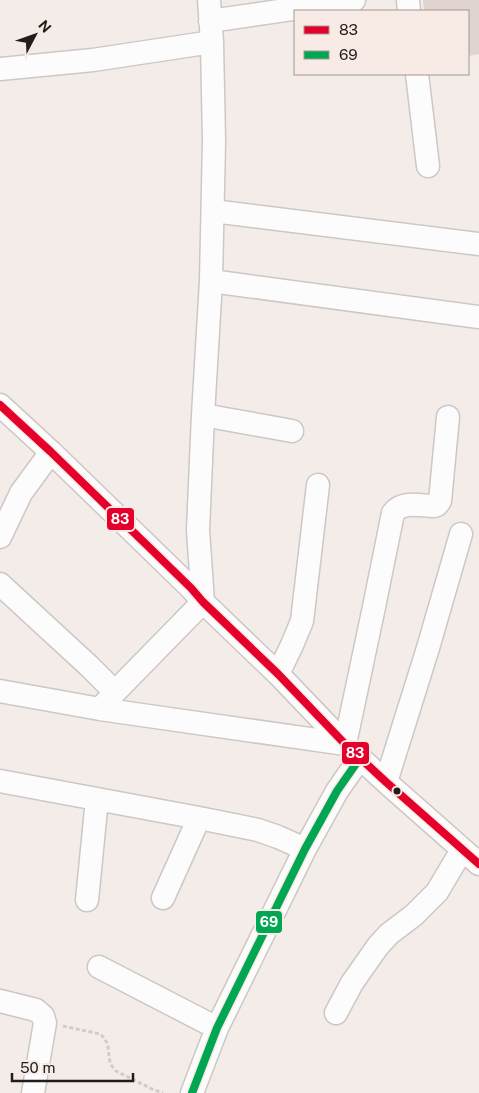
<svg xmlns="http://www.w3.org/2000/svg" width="479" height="1093" viewBox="0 0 479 1093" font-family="'Public Sans',sans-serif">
  <rect width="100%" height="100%" fill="#f4ece9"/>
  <!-- building -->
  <path fill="#dfd4d0" d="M423 0H479V54L468 56V11H424Z"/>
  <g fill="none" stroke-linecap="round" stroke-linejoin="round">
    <!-- minor casing -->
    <g stroke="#cdc7c5" stroke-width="25">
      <path id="minor" d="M408 0 409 11
        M210 21 354 0
        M0 69 93 60 212 42
        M417 74 428 166
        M213 211 479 244
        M211 281 479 317
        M0 405 51 452 191 588 203 602 278 674 345 744 386 782 479 864
        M203 415 292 431
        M0 537 21 493 51 452
        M0 584 89 666 115 692
        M278 674 292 645 302 621 318 485
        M0 691 100 709 345 744 374 607 393 513C402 500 421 506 434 506L437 505 440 501 448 417
        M100 709 115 692 203 602 198 530 203 415 211 281 214 141 212 42 209 0
        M0 781 199 818 258 830 278 837 305 849
        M386 782 428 648 461 534
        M163 898 199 818
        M87 900 97 799
        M99 967 217 1028
        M0 1001 36 1010 43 1016 45 1023 33 1093
        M336 1013 352 983 378 946 389 934 414 915 437 892 462 850
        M192 1093 217 1028 305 849 337 791 360 758"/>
    </g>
    <!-- path -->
    <path stroke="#cecccc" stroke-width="3" stroke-dasharray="4 2.5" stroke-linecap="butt" d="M63 1026 100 1034C115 1047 103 1059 116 1071L152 1089 163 1093"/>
    <!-- minor -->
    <use href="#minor" stroke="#fdfcfc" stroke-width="22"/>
    <!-- bus-1 casing -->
    <g stroke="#f8eae5" stroke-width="11">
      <path id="bus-1" d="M0 405 51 452 191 588 203 602 278 674 345 744 386 782 479 864"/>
    </g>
    <!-- bus-2 casing -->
    <g stroke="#f8eae5" stroke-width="11">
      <path id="bus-2" d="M192 1093 217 1028 305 849 337 791 360 758"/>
    </g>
    <!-- bus-1 -->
    <use href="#bus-1" stroke="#e4002b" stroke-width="8"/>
    <!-- bus-2 -->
    <use href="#bus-2" stroke="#00a651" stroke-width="8"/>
  </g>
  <!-- markers -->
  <circle fill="#211d1b" stroke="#f8eae5" stroke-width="2" cx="397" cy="791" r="4.5"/>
  <g stroke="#f8eae5" stroke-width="2">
    <rect x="106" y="507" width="29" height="24" rx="5" fill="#e4002b"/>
    <rect x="341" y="741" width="29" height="24" rx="5" fill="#e4002b"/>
    <rect x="255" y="910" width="28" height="24" rx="5" fill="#00a651"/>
  </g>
  <g font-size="14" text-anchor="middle" font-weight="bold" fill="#fff">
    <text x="120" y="524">83</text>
    <text x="355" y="758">83</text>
    <text x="269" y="927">69</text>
  </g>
  <!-- legend -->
  <rect x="294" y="10" width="175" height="65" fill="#f8eae5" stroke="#a29894"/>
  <rect x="304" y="26" width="25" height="8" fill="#e4002b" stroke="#a29894"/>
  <text x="339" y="35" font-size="15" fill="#211d1b">83</text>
  <rect x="304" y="51" width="25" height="8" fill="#00a651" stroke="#a29894"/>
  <text x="339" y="60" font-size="15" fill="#211d1b">69</text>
  <!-- north arrow -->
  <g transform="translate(35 35) rotate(49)" stroke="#f8eae5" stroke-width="4" paint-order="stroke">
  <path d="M0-4L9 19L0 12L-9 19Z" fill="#211d1b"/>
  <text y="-8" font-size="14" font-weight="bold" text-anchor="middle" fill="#211d1b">N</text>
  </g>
  <!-- scale -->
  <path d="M12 1073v8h121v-8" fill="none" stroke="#211d1b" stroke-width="2.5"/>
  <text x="20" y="1073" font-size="15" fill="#211d1b" stroke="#f8eae5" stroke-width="4" paint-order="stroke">50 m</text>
</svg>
